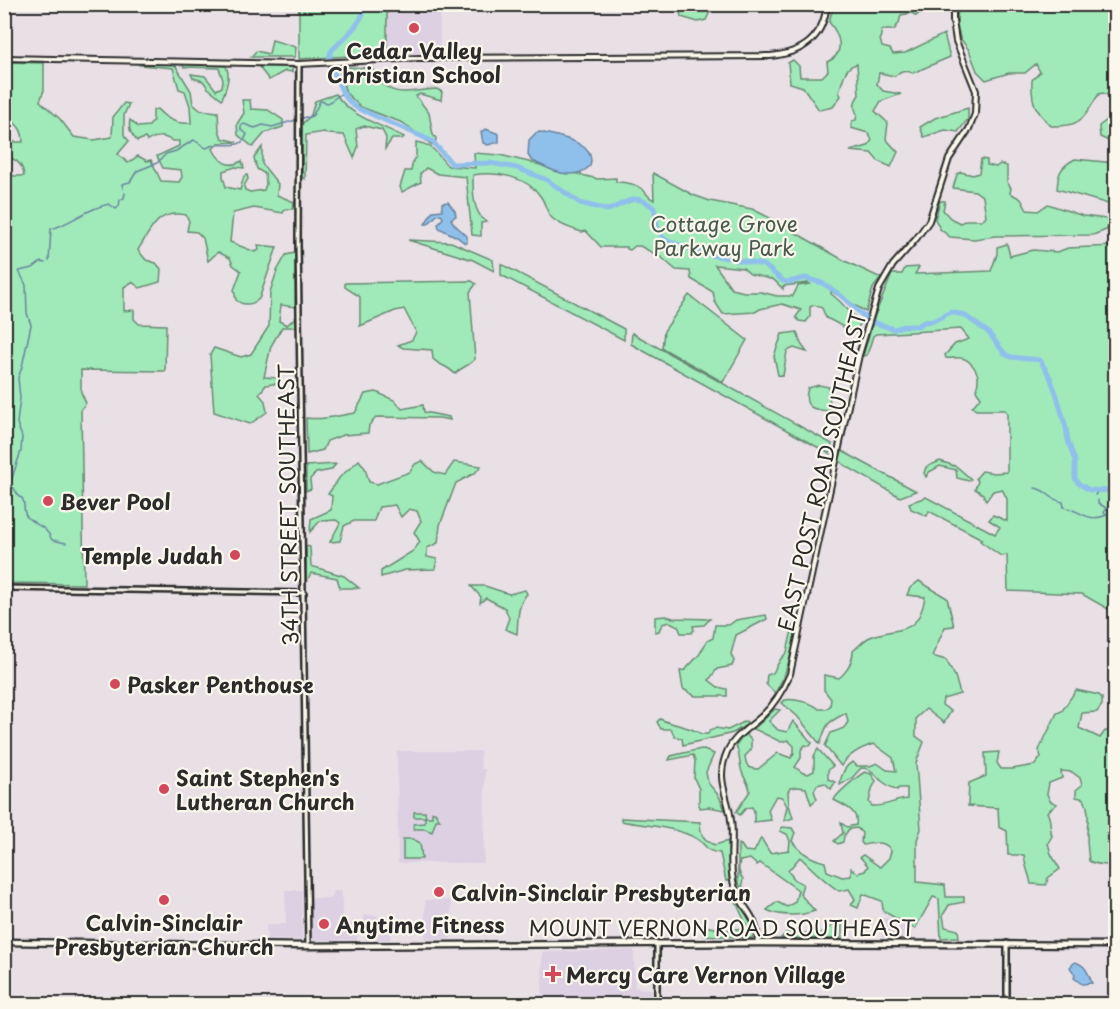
<svg xmlns="http://www.w3.org/2000/svg" width="1120" height="1009" viewBox="0 0 1120 1009" font-family="'Playpen Sans',sans-serif">
  <rect width="100%" height="100%" fill="#e9e0e6"/>
  <filter id="ink" filterUnits="userSpaceOnUse"><feTurbulence type="fractalNoise" baseFrequency=".0167" numOctaves="2"/><feDisplacementMap in="SourceGraphic" scale="12" xChannelSelector="R" yChannelSelector="G"/><feConvolveMatrix kernelMatrix="1 2 1 2 8 2 1 2 1" color-interpolation-filters="sRGB"/></filter>
  <g filter="url(#ink)">
    <!-- built -->
    <path fill="#ddd0e2" d="M387 5H440V52L387 54Z
      M397 751H480L481 769H485L484 863H398Z
      M285 890H302V940H267L266 924H286Z
      M332 891H342V924H358L357 940H313L311 898H332Z
      M425 900H451L452 936 450 939H425Z
      M364 915H378V932H391L390 940H365Z
      M911 917 912 938H882V918Z
      M634 950 635 988 652 989V1004L542 1003V952Z"/>
    <!-- green -->
    <path fill="#a0eab9" stroke="#668a72" stroke-width="1.5" fill-rule="evenodd" d="M834 4 929 5 916 16 912 13 901 15 899 23 894 30H882L880 39 882 47 890 49 893 54 905 53 944 34 950 57 913 73C906 70 901 69 895 76L879 73 877 84 883 91 901 94 881 101 875 111 888 123 886 139 898 152 891 167 878 161 871 153 850 151 868 146 872 140 868 133 851 128 852 121 856 120 857 114C853 107 854 101 859 95L857 64C844 66 843 81 839 92L841 96 833 107 819 110 803 87 790 83 788 63 793 60 799 66 800 77H822L828 71 827 62C846 54 840 35 829 22Z
      M299 5H387V54L299 59Z
      M679 5V4L713 5 706 20 698 22 681 17Z
      M958 5H1115V101L1114 98 1103 93 1099 94C1083 118 1083 127 1051 126 1035 110 1031 103 1032 80L1040 72 1036 64 1025 73H1009L986 80 977 71 969 50 960 38 957 24Z
      M272 40 296 47 295 57H251L256 51 269 54Z
      M5 62 44 63V90L40 101 60 119 74 137 94 140 112 137 113 117 124 103 129 104 124 115V135L129 141 118 154 128 163 138 156 147 161 151 160 161 181 179 182 182 177 181 170 163 168 157 156 179 146V141H172C163 135 157 136 147 141L145 138 137 141C131 134 128 129 130 120L138 127 149 126 153 121V110L157 109C166 119 176 125 191 123L190 106 185 91 179 89 173 68 140 65 144 63H174L191 91 193 104 200 110 218 112 219 130 222 138 237 142 218 143 213 149C220 162 228 169 242 161L244 168 235 167 223 171V177L226 187 240 190 244 176 247 175 248 179 244 186 245 190 250 192 264 190 266 184 265 174 257 169 254 158 262 147V164L278 184 277 195 294 202 293 209H285L283 213 254 208 233 213 230 242 255 252 259 250 258 245 277 247 259 299C252 305 243 306 236 300L234 290 241 271 233 265 230 258 218 252 208 261 203 238 197 232 187 231 189 221 186 215C157 209 151 230 138 250L146 260 156 263 161 269 160 282 140 288 132 282 124 287V311L134 310V319L139 324 166 325 165 371 81 370V392L86 403 81 409 84 584 5 583 4 231 11 228V211L5 205 4 171 14 176H24C23 164 16 159 5 156V142H23C23 131 19 126 10 119L5 120Z
      M181 63 226 66C231 77 226 88 222 99L208 88 203 81 193 78 191 74 205 76 216 90 222 87 223 80 219 68 184 67Z
      M259 67H292V72L285 71 269 80Z
      M338 67 372 68C388 101 405 91 437 89L442 92 441 100 420 94 416 96 429 113 433 135 436 138 435 147 403 123 361 107 346 93Z
      M336 94C350 117 382 125 404 137L402 139H392L385 149 386 138 382 130 364 126 356 129 358 147 354 158 344 135 328 134 324 132 306 135 305 179 302 177V124L311 115 315 101Z
      M242 100H250L251 109 268 110 283 120V127L265 133 253 147 238 135 237 124 244 113Z
      M968 108V119L958 132 945 130 924 137 920 127 935 118Z
      M1115 114V144L1100 137 1099 126Z
      M416 142C435 145 436 154 448 166L475 168 474 153 500 155 598 179 616 178V182C626 182 634 183 642 189 648 194 647 197 654 200L653 173 693 195 710 201 752 209 768 217 845 261 881 278 873 288 866 312 831 291V294C843 302 849 314 861 321L856 333C845 330 837 322 826 318L822 308 814 305 810 307V317L806 322 799 321 796 317 801 310 782 304 760 309 755 312 723 314 715 302 713 292 691 279 690 271 676 270 661 257 640 246H635L630 250 627 249V247H601L586 231 582 232C572 229 559 225 552 218 546 212 546 204 541 197 527 176 496 171 473 175 473 191 472 211 486 222L481 223V236L472 235 466 177 438 174 426 168 420 174 421 182 402 192 400 187 405 171H411L413 160 416 157ZM715 265 743 268 750 274 774 280 783 289V286L808 283 810 284 798 286 793 296H777L761 292H744L732 289Z
      M981 159 987 160V165L996 167 1000 164 1007 166V182L1011 188 1010 193 1021 199 1027 210 1038 211 1048 204 1083 216 1115 220 1106 230 1093 235 995 236 974 239 950 237 940 229 935 219 940 201H945L943 210 950 218 960 223 967 220H982L986 216 983 197 975 191 953 188 957 174 961 172 973 175 979 173Z
      M1075 159 1115 163V206L1057 189C1058 173 1060 167 1075 159Z
      M408 240 451 242 493 260 494 271 473 260Z
      M1007 244 1010 256 1033 250 1057 252 1068 248 1115 246V613L1082 594 1008 591 1007 555 1001 556 980 541 982 539 929 511 927 516 911 509 909 503 926 497 995 534 1000 527 989 520 993 515 1007 521V499L1002 489 993 491 986 501 983 494 975 489 978 481 976 478 982 471 994 473 1007 472V413L1005 410H976L972 407 981 397 976 390C977 387 978 384 978 380 979 372 970 359 961 358 956 357 951 359 946 358L945 355 955 344 969 339 961 329 876 334 873 336 867 355 863 356 875 315 892 274H902L905 268 919 267 915 274 991 271 997 254V247Z
      M295 253V307L281 305 279 321 287 325 295 318 296 327H282L271 346 264 377 278 378 280 383 266 385 259 394 265 401 267 412 250 424 214 412 210 355 214 348 241 357 251 354 269 326 270 292 277 271 286 255Z
      M501 264 624 329V340L501 275Z
      M472 281 476 284 470 292 475 359C469 366 461 367 455 374 448 366 440 366 433 359L432 350 403 348 398 345 412 340 416 332 404 309 395 311 360 326V297L345 287V283Z
      M689 295 747 340 723 382 662 348 664 331Z
      M797 332 801 344 807 352 794 348 787 351 783 376 778 375 774 356 782 334Z
      M632 333 832 444 830 454 631 344Z
      M819 385 829 387 830 411C813 410 802 408 808 388Z
      M376 392 394 400 402 409 423 405 424 412 449 417 450 420 439 418 377 417 369 425 368 433 343 435 327 441 323 450 307 454 306 418C324 420 337 416 355 413L365 394Z
      M842 451 916 491 900 497 844 465 839 460Z
      M359 460 365 468 369 482 377 484 410 472 415 464 422 461 434 472 445 475 454 462 481 466 475 473 456 483 440 525 438 543 427 548V557L437 559 435 569 405 570 381 577V571L413 551 420 542 414 532 421 521 417 511 409 509 401 517 395 505 379 507 374 521H354L344 526 340 541 330 542 340 523 336 520 320 521 310 532 311 519 331 510 332 496 328 494 340 477Z
      M940 461 957 467 971 479 969 481 957 478 956 470 940 466 929 472 926 477 924 473 926 467Z
      M336 464 331 470 316 473 310 479 311 489 306 491V466Z
      M306 546 310 547 311 566 344 576 359 588H340L337 578 311 573 306 583Z
      M919 581 947 598 954 626 945 627 932 656 946 660 955 676 960 694 943 699 942 705 951 711 944 723 926 709 916 718V736L924 742 916 763 921 829 917 840V882L945 885 946 897H964V902L949 905 943 915 945 927 958 930 959 937 941 938 939 899 933 897 915 929 883 911 882 901 863 894 858 908 851 905 855 899 849 889 839 891C824 881 813 870 800 857L788 871 795 880 803 884 800 894 815 911C801 916 780 917 767 910L777 902 787 907 795 902 798 890 760 863 757 865 750 859 740 861C738 868 738 873 743 879L742 885 749 895 746 896 738 883V844L741 845 745 851 754 852 761 838 770 853 789 850 790 841 787 834 780 831 782 827 792 828 795 833 792 841C800 852 812 859 825 862L827 871 842 877 851 876V868L858 873 865 871 868 866 860 857 863 855 880 867 889 858 891 851C886 840 874 843 863 845L861 842 862 833 857 828 849 829 844 836 843 842 838 844 834 841 843 833 841 823 847 827 856 825C859 811 845 806 834 800 836 794 859 775 865 772L871 774 876 781 872 789 869 802 872 806C885 807 894 800 907 799V788H899L897 790C892 788 887 785 883 782 874 775 873 768 861 768L852 778 840 785C840 777 845 765 853 762L857 766H870L877 763 887 770 896 771 893 758 874 744C860 748 849 754 841 766L825 746 831 733 844 728 848 722 846 713C825 724 828 722 820 744L797 716 782 703 785 700C793 698 813 703 819 709H826L830 706 831 699 824 690V675L839 678C847 672 853 661 853 651 858 647 863 641 868 638 897 625 918 639 925 597L907 595 910 588Z
      M471 586H485L509 594 525 590 527 594C517 605 518 620 517 634L505 629 509 618 505 608 486 598 480 603 481 597Z
      M766 615 767 619 736 635 731 654 734 661 732 666 717 669 709 680 718 687 727 689V696H695L683 689 680 671 685 670 699 655 707 641 713 638 715 625H729L736 620Z
      M666 616 673 618 710 619 704 625 693 626 694 630 691 633H681L678 626 670 622 662 624 659 631 655 632V617Z
      M793 626H797C792 650 788 672 775 693L766 684 767 675 773 673 780 660 787 652Z
      M1076 690 1099 695 1102 698V705L1097 712 1082 713 1079 728 1100 738 1105 731 1115 732V873L1114 868C1106 863 1098 866 1089 861 1088 853 1087 845 1087 836 1087 822 1091 813 1084 799L1076 797V790L1082 785 1080 778 1072 772 1061 771 1062 778 1049 783 1047 794 1050 801 1057 804 1047 812C1052 821 1049 827 1052 836L1048 843 1051 854 1060 869 1048 878 1046 885 1031 884C1029 872 1025 868 1024 855H1008L1007 831 999 827 998 808 968 806 969 783 986 776 985 753 999 752 997 763 1001 769H1012L1035 765 1041 757 1039 750 1057 713 1062 711Z
      M775 709 780 710 769 721 778 730 787 732 793 721 812 743 810 746 805 745 801 750V758L795 767 803 773 808 774 814 771V756L818 749 833 766 828 770V779L835 782 831 789 825 783 817 785 814 791 817 799 811 804 806 788 798 787 790 788 788 792 789 805 793 818 784 821 787 806 782 797 776 796 768 810 771 820 754 822V811L752 807 746 808 740 815 736 812 750 791C749 783 744 779 742 772 739 763 740 754 736 746L745 733 751 740V750L745 756C746 766 748 769 758 769L778 753 791 758 794 753V746L788 740 781 742 752 728 756 727Z
      M660 719C672 725 693 727 701 734H708L710 730 715 728 728 730 746 721 748 724 733 733 683 745 682 738 675 737 671 729H661L657 722Z
      M701 749 714 754 706 772 708 783 719 796 725 810 709 807 699 808V789L694 778 695 761 693 755 669 760 671 756Z
      M414 812H425L426 817H432V812H435L440 820H436L432 832 425 829H414V824L425 823V817H414Z
      M621 818 700 822C700 834 704 841 715 845L728 841 729 881H726L720 853C703 851 709 846 697 839 675 826 645 826 621 821Z
      M403 839H413L420 843 422 859H403Z
      M732 888 749 915 754 934 752 938 703 935 702 926 728 930 745 928 746 924 730 889Z
      M839 921 842 922V937L839 939 781 938 787 932 820 934Z"/>
    <!-- water -->
    <path fill="#8fc0eb" stroke="#67849e" stroke-width="1.5" d="M486 129 499 134V142L488 145 483 143 481 132Z
      M540 132C556 136 598 142 590 166 573 183 548 169 531 160L528 155 529 140 536 133Z
      M448 202 455 211 456 216 451 219 454 224 467 236V243H465L457 237 439 228 438 224 443 218 441 214 437 215 428 224H425L433 211 442 210V203Z
      M1075 962C1086 965 1088 973 1092 983L1082 984 1074 978 1075 975 1070 967Z"/>
    <g fill="none" stroke-linecap="round" stroke-linejoin="round">
      <!-- stream -->
      <path stroke="#67849e" stroke-width="1.5" d="M123 189 122 184 130 182 137 171 157 163 166 154 176 151 194 140 206 148C209 147 212 145 216 145 228 143 242 150 247 134L241 130V126L244 124 255 128 263 125 272 127 306 117 308 118 313 115 320 101 328 103 342 93
        M49 261 51 229C72 223 85 209 109 204L116 209 119 206 120 200 124 198 125 193
        M45 263 41 262 33 268 19 271 26 285 27 313 31 325 22 367 18 378 20 398 17 423 22 437 21 451 11 481 8 482 10 487 14 488 19 497 22 498C26 504 22 511 27 517 36 527 45 524 52 540L66 543
        M1035 488C1048 490 1049 500 1063 502L1064 507C1082 511 1087 523 1107 515L1104 513 1106 509
        M1095 495 1097 492
        M1098 500V503L1114 513 1116 516"/>
      <!-- river -->
      <path stroke="#8fc0eb" stroke-width="5" d="M365 4C363 22 351 31 339 43 336 47 331 49 330 54 328 62 333 70 336 77 341 90 345 100 357 108L432 141 452 164 490 163 517 168 547 180 580 203 608 210C628 203 634 191 654 208 656 218 656 233 666 240L706 254 764 265 783 281 789 282 805 278 822 283 838 293 862 315 875 323 894 329 903 326H917L924 322 933 321 951 312 964 315 988 332 1005 354 1011 357 1040 360 1050 377 1057 396 1066 428 1068 441 1075 461V478L1078 483 1089 490 1116 491"/>
      <!-- tertiary casing -->
      <g stroke="#2b2b2b" stroke-width="8">
        <path id="tertiary" d="M299 64 298 243 308 946
          M4 588 304 593
          M657 944V1004
          M1007 1004V943"/>
      </g>
      <!-- secondary casing -->
      <g stroke="#2b2b2b" stroke-width="8">
        <path id="secondary" d="M4 58 299 64 419 58 770 56C803 53 823 39 827 4
          M758 943C757 911 741 910 734 885 728 864 734 841 731 820 728 795 715 780 727 752 734 736 749 728 762 716 775 704 783 690 790 674L859 355 879 289 893 265 916 239 929 221 949 159 969 129 975 114 976 91 956 41 953 21V4"/>
      </g>
      <!-- primary casing -->
      <g stroke="#2b2b2b" stroke-width="9">
        <path id="primary" d="M4 942 308 946 758 943 1116 945"/>
      </g>
      <!-- tertiary -->
      <use href="#tertiary" stroke="#fbf7ec" stroke-width="3"/>
      <!-- secondary -->
      <use href="#secondary" stroke="#fbf7ec" stroke-width="4"/>
      <!-- primary -->
      <use href="#primary" stroke="#fbf7ec" stroke-width="4.5"/>
    </g>
  </g>
  <!-- markers -->
  <g fill="#d1495b" stroke="#fbf7ec" stroke-width="2">
    <circle cx="414" cy="28" r="6"/>
    <circle cx="48" cy="501" r="6"/>
    <circle cx="235" cy="555" r="6"/>
    <circle cx="115" cy="684" r="6"/>
    <circle cx="164" cy="789" r="6"/>
    <circle cx="439" cy="892" r="6"/>
    <circle cx="164" cy="900" r="6"/>
    <circle cx="324" cy="924" r="6"/>
    <path d="M550 965h6v6h6v6h-6v6h-6v-6h-6v-6h6z"/>
  </g>
  <g text-anchor="middle" dominant-baseline="central" stroke-width="4.5" stroke-linejoin="round" paint-order="stroke">
    <!-- poi labels -->
    <g font-size="21" font-weight="bold" fill="#2b2b2b" stroke="#fbf7ec" text-anchor="start">
      <text x="414" y="50" text-anchor="middle">Cedar Valley<tspan x="414" dy="24">Christian School</tspan></text>
      <text x="60" y="501">Bever Pool</text>
      <text x="223" y="555" text-anchor="end">Temple Judah</text>
      <text x="127" y="684">Pasker Penthouse</text>
      <text x="176" y="777">Saint Stephen's<tspan x="176" dy="24">Lutheran Church</tspan></text>
      <text x="451" y="892">Calvin-Sinclair Presbyterian</text>
      <text x="164" y="922" text-anchor="middle">Calvin-Sinclair<tspan x="164" dy="24">Presbyterian Church</tspan></text>
      <text x="336" y="924">Anytime Fitness</text>
      <text x="566" y="974">Mercy Care Vernon Village</text>
    </g>
    <!-- park labels -->
    <g font-size="21" fill="#485b4e" stroke="#fbf7ec">
      <text x="724" y="223">Cottage Grove<tspan x="724" dy="24">Parkway Park</tspan></text>
    </g>
    <!-- street labels -->
    <g font-size="21" fill="#2b2b2b" stroke="#fbf7ec">
      <text transform="translate(821 471) rotate(-77)">EAST POST ROAD SOUTHEAST</text>
      <text transform="translate(287 505) rotate(-91)">34TH STREET SOUTHEAST</text>
      <text x="722" y="927">MOUNT VERNON ROAD SOUTHEAST</text>
    </g>
  </g>
  <!-- margin -->
  <rect width="1120" height="1009" fill="none" stroke="#fbf7ec" stroke-width="24"/>
  <rect x="12" y="12" width="1096" height="985" fill="none" stroke="#2b2b2b" stroke-width="2" filter="url(#ink)"/>
</svg>
